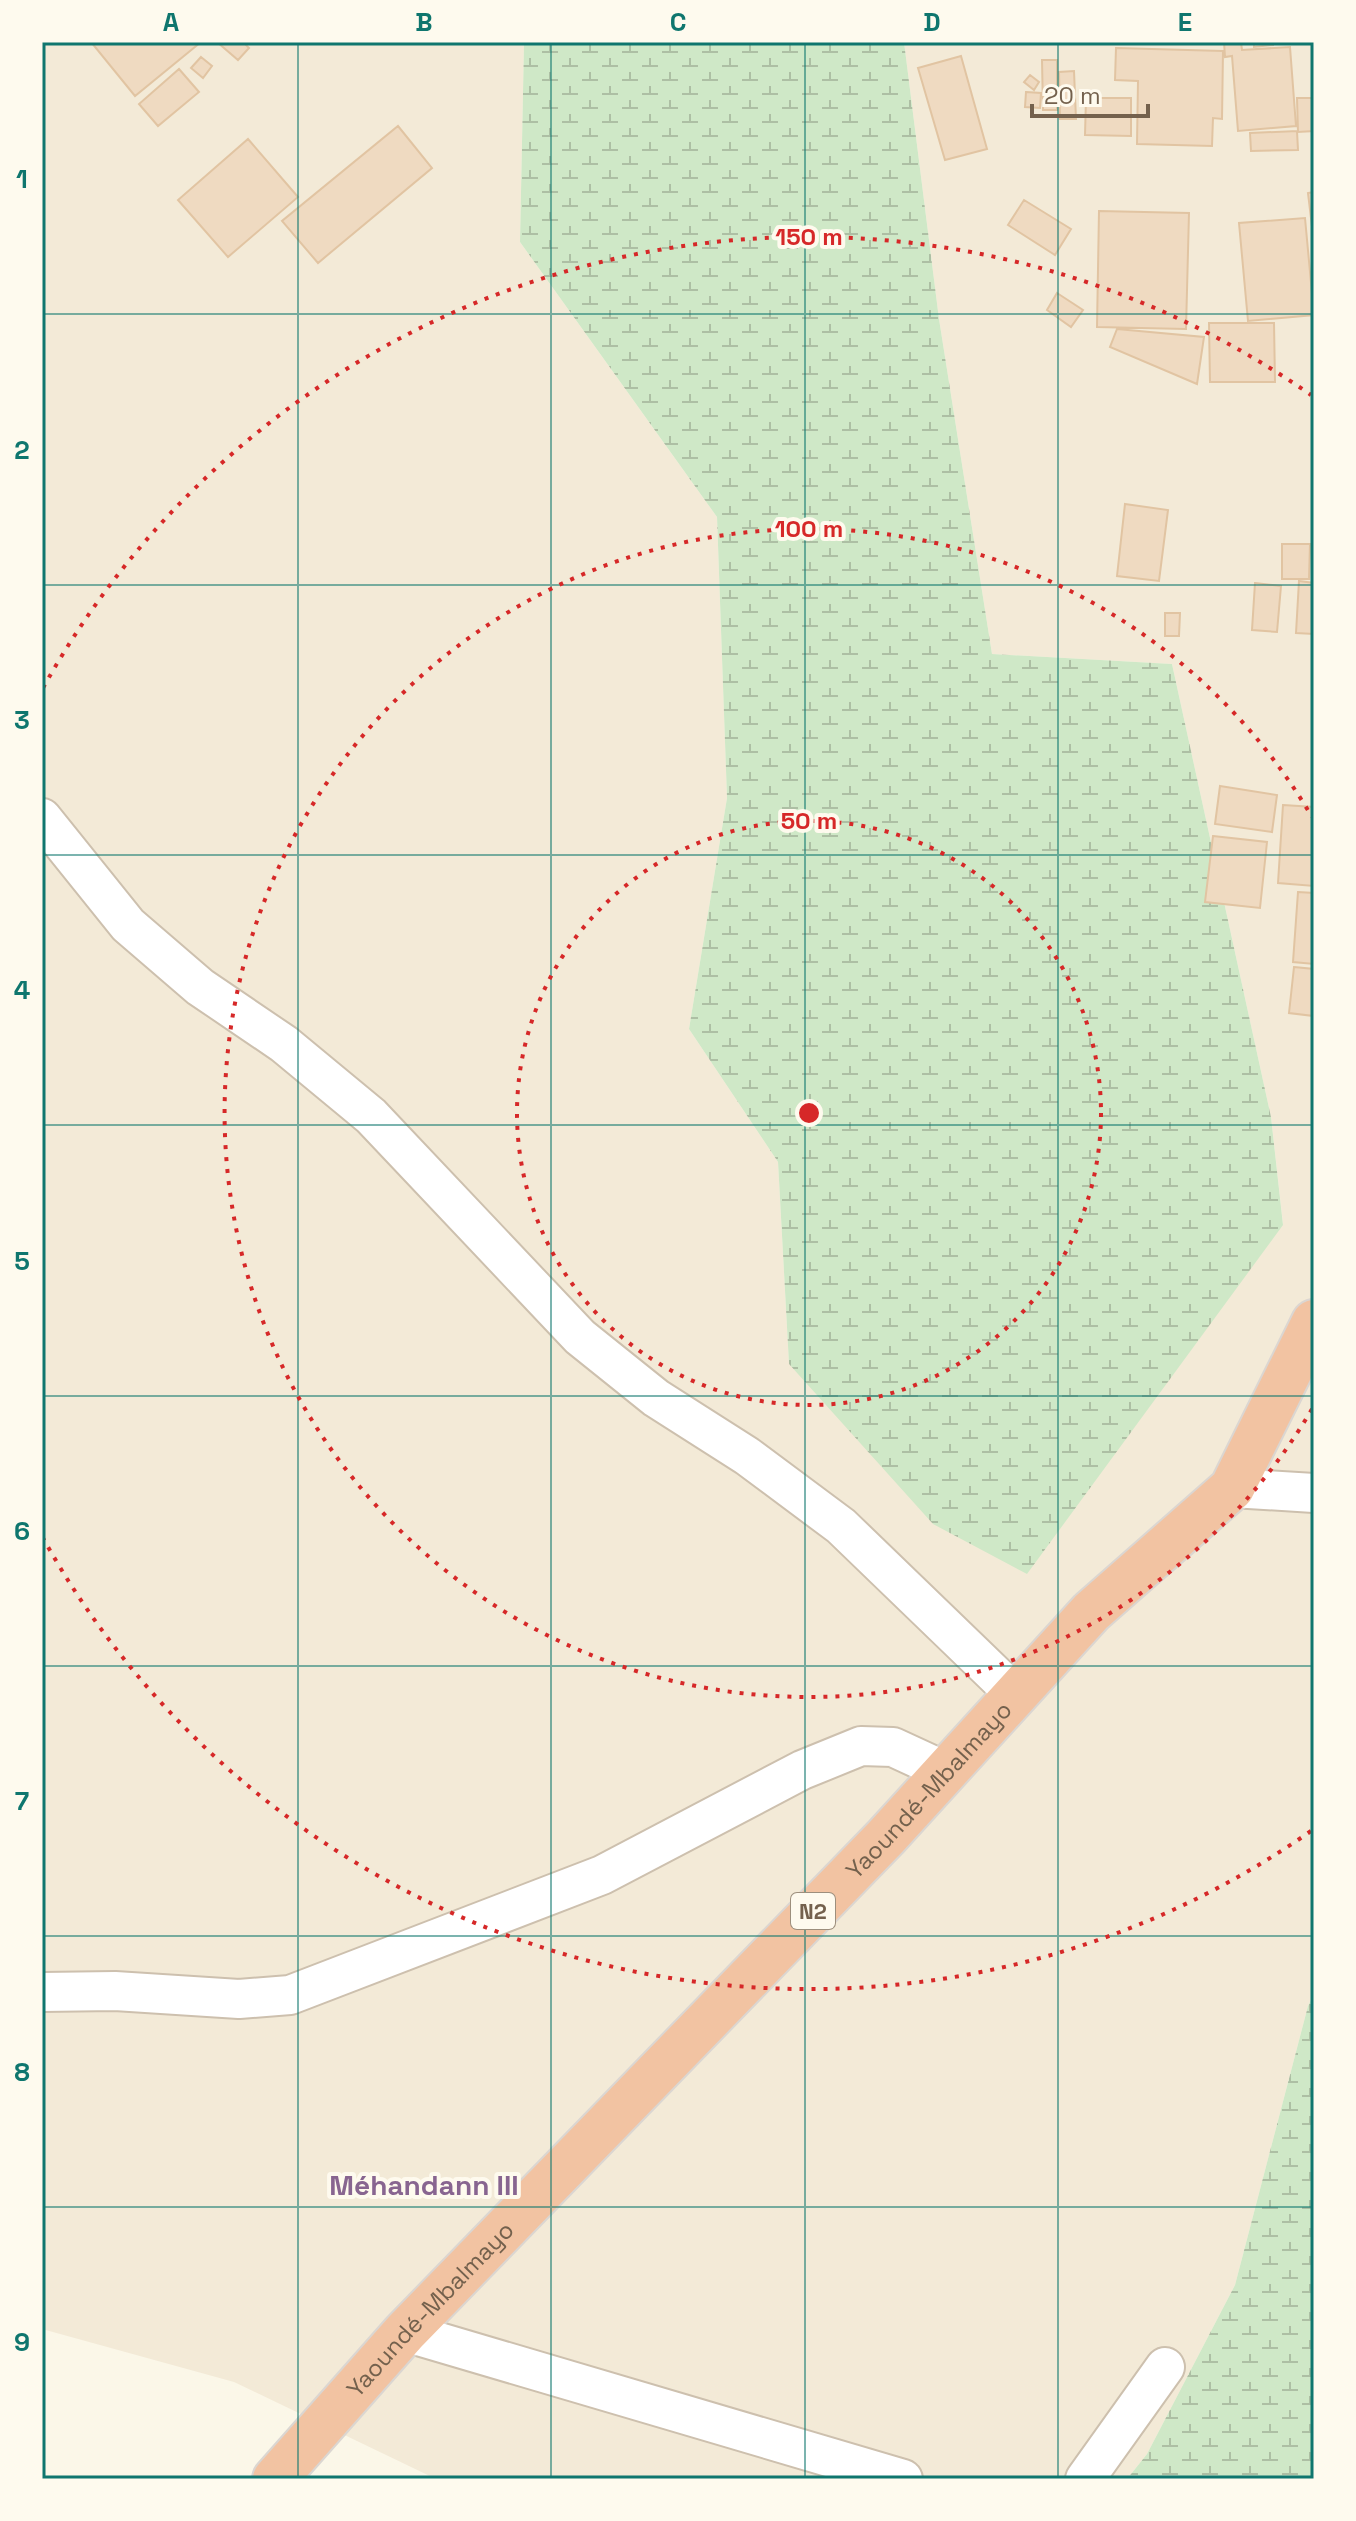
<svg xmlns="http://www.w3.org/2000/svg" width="1356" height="2521" viewBox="0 0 1356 2521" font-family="'Space Grotesk',sans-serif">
  <defs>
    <pattern id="wetland-marsh" width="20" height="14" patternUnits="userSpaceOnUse" patternTransform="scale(2)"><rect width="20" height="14" fill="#cfe8c7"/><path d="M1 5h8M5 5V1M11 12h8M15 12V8" fill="none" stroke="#adbfa4"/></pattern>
  </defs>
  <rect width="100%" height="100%" fill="#fbf7e8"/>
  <!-- residential -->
  <path fill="#f3ead7" d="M42 42H524L520 242 717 517 727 798 689 1029 778 1162 789 1364 1027 1573 1283 1224 1271 1117 1172 664 992 654 939 319 904 42H1314V1994L1308 2006 1235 2285 1147 2454 1127 2479H436L234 2382 42 2329Z"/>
  <!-- wetland -->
  <path fill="url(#wetland-marsh)" d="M524 42H904L939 319 992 654 1172 664 1271 1117 1283 1225 1027 1574 933 1524 789 1364 778 1162 689 1029 727 798 717 517 520 242Z
    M1314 1994V2479H1127L1147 2454 1235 2285 1308 2006Z"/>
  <!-- building -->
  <path fill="#efdac1" stroke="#e1c4a2" stroke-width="2" d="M91 42H201L135 96Z
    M217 42H243L249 48 238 60Z
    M1224 42H1241L1242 50 1290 47 1296 126 1238 131 1232 56 1225 57Z
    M1254 42H1273V45L1254 47Z
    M1116 48 1223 51 1222 119 1213 118 1212 146 1137 144 1138 81 1115 80Z
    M961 56 987 149 945 160 918 68Z
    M201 57 212 66 203 78 191 68Z
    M1042 60H1057V110H1043Z
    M179 69 199 92 158 126 139 104Z
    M1074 71 1076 119H1060L1059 72Z
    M1030 75 1039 82 1034 90 1024 82Z
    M1026 92 1041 93 1040 108 1025 107Z
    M1086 98H1131V136L1085 135Z
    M1297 98H1314V131L1298 132Z
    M398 126 432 168 318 263 282 221Z
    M1297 131 1298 150 1251 151 1250 133Z
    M248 139 298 197 228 257 178 200Z
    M1314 192V235H1313L1308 193Z
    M1024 200 1071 229 1055 255 1008 225Z
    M1099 211 1189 213 1186 329 1097 327Z
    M1305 218 1314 315 1248 321 1239 223Z
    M1057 293 1083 310 1071 327 1047 310Z
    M1209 323H1274L1275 382H1210Z
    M1117 329 1204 337 1197 384 1110 347Z
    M1125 504 1168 510 1159 581 1117 576Z
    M1282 544H1310L1309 579H1282Z
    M1299 581 1314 583V634L1296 633Z
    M1255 583 1281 586 1277 632 1252 630Z
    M1165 613H1180L1179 636H1165Z
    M1220 786 1277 795 1272 832 1215 824Z
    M1283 805 1314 807V886L1278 883Z
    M1213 836 1267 842 1260 908 1205 902Z
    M1298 892 1314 893V964L1293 962Z
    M1294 967 1314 969V1016L1289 1013Z"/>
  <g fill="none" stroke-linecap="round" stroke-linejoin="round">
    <!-- street casing -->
    <g stroke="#cdc0ae" stroke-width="42">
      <path id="street" d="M42 818 128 925 200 987 284 1044 371 1116 580 1337 656 1398 747 1456 841 1526 1015 1694
        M1232 1488 1314 1493
        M42 1992 115 1991 239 1999 290 1995 602 1875 802 1770 861 1746 893 1747 945 1771
        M405 2332 903 2479
        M1085 2479 1165 2367"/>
    </g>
    <!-- highway casing -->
    <g stroke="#dbd6d1" stroke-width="48">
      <g id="highway">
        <path id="s1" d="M275 2479 405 2332 886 1837 1091 1612 1232 1488 1314 1322"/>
      </g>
    </g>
    <!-- street -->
    <use href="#street" stroke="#fff" stroke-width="38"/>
    <!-- highway -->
    <use href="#highway" stroke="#f2c3a2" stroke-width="44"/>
  </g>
  <!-- grid -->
  <path fill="none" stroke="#0f766e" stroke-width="2" stroke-opacity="0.55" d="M298 42V2479M551 42V2479M805 42V2479M1058 42V2479M42 314H1314M42 585H1314M42 855H1314M42 1125H1314M42 1396H1314M42 1666H1314M42 1936H1314M42 2207H1314"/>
  <!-- distance rings -->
  <g fill="none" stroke="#d62828" stroke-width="4" stroke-dasharray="4 8">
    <circle cx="809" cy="1113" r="292"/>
    <path d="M1312 1409A584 584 0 1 1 1312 817"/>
    <path d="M1311 1831A876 876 0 0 1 43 1538M43 688A876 876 0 0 1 1311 395"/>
  </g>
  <g text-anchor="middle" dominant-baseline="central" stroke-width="8" stroke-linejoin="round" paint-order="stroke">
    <!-- shield labels -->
    <rect fill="#fefaee" stroke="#9d8f7d" stroke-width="2" x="791" y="1893" width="44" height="36" rx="6"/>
    <g font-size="22" font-weight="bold" fill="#74614d">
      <text x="813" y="1911">N2</text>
    </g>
    <!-- street labels -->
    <g font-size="24" fill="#74614d" stroke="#fefaee">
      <text stroke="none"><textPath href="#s1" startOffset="950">Yaoundé-Mbalmayo</textPath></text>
      <text stroke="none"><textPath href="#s1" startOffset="230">Yaoundé-Mbalmayo</textPath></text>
    </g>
    <!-- quarter labels -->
    <g font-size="28" font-weight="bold" fill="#886590" stroke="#fefaee">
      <text x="424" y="2185">Méhandann III</text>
    </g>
  </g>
  <circle cx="809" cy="1113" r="12" fill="#d62828" stroke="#fefaee" stroke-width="4"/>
  <g font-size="24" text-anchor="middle" font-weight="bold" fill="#d62828" stroke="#fefaee" stroke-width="8" stroke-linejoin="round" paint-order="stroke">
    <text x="809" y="245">150 m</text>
    <text x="809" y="537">100 m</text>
    <text x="809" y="829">50 m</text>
  </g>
  <!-- border -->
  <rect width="1356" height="2521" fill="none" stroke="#fefaee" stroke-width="88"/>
  <!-- scale -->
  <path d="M1032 104v12h116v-12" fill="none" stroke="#74614d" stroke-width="4"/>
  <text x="1044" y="104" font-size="24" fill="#74614d" stroke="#fefaee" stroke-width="6" paint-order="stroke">20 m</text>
  <rect x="44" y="44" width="1268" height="2433" fill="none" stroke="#0f766e" stroke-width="3"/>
  <g font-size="26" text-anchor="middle" font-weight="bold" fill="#0f766e">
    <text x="171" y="31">A</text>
    <text x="424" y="31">B</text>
    <text x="678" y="31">C</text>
    <text x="932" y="31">D</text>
    <text x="1185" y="31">E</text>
    <text x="22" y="188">1</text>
    <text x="22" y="459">2</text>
    <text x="22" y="729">3</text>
    <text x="22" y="999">4</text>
    <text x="22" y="1270">5</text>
    <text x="22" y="1540">6</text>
    <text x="22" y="1810">7</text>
    <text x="22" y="2081">8</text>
    <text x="22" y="2351">9</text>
  </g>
</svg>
